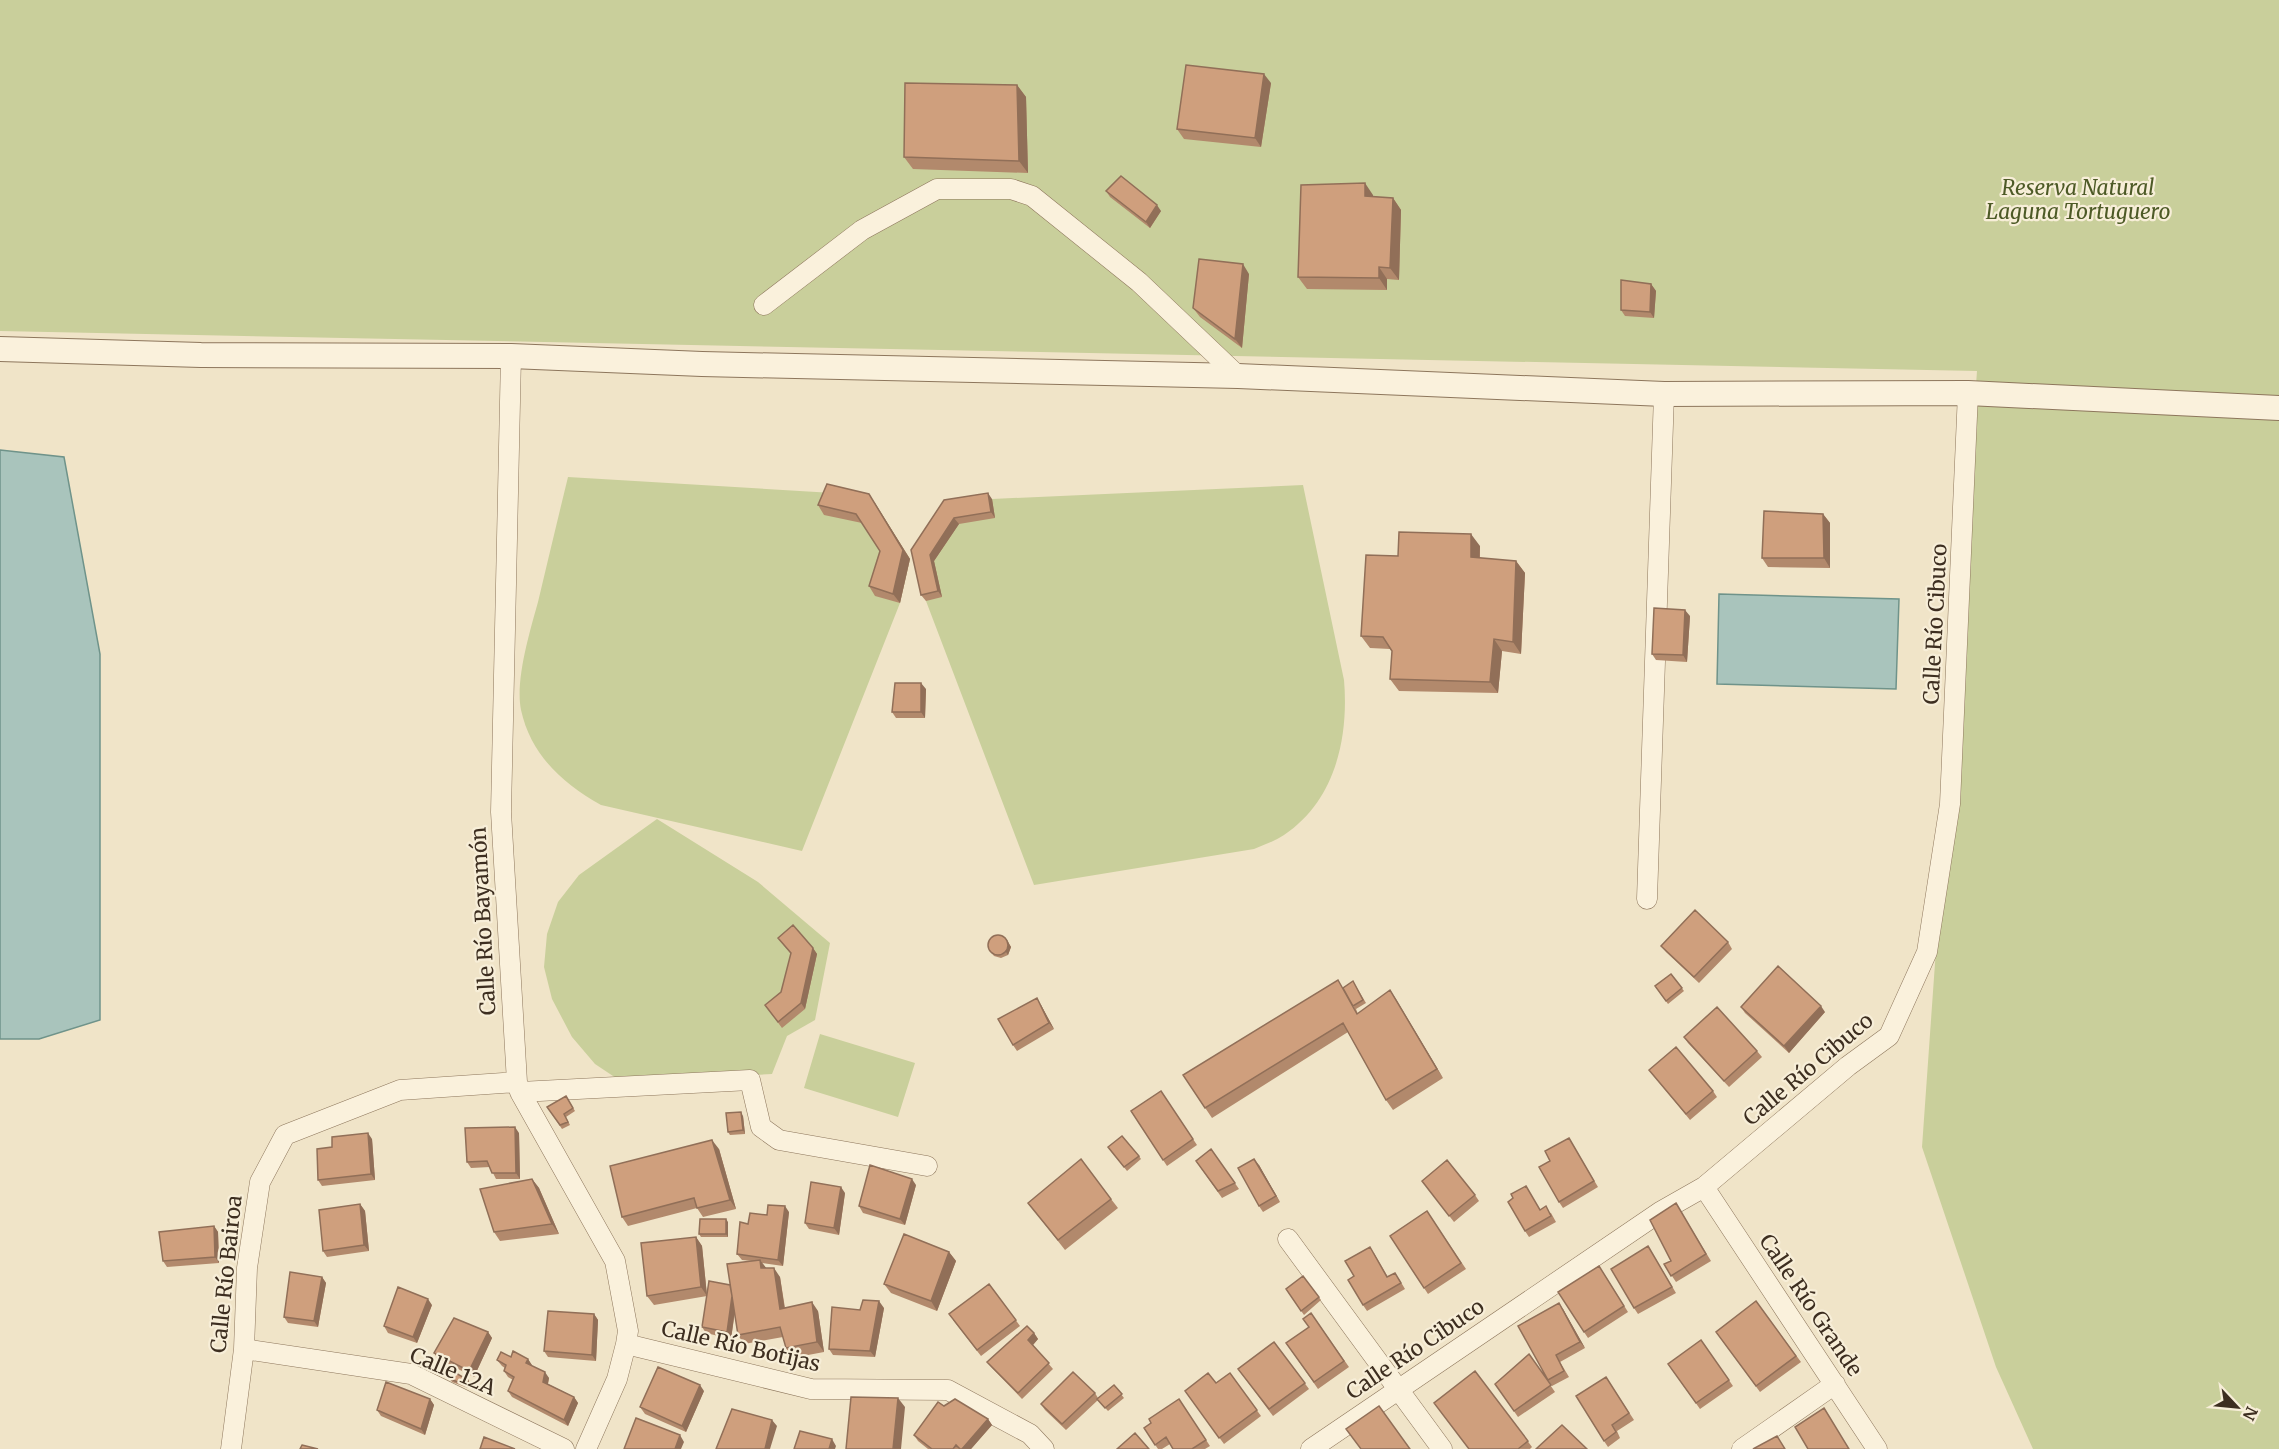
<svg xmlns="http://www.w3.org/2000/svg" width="2279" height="1449" viewBox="0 0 2279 1449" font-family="Merriweather,serif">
  <rect width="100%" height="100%" fill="#f0e4c8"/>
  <!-- green -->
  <path fill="#c9cf9b" d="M0 0H2279V1449H2033L1996 1367 1922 1147 1977 371 0 331Z
    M568 477 833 493 875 503 910 559 900 603 802 851 601 805C562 783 531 755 521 710 515 680 530 631 538 602 548 560 558 518 568 477Z
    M1303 485 1344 680C1349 738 1335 801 1284 835 1275 841 1264 845 1254 849L1034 885 926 601 916 557 948 506 992 499Z
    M657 819 758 882 830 943 815 1020 787 1036 772 1074 622 1082 595 1064 572 1037 552 999 544 967 547 934 558 902 579 875Z
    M820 1034 915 1063 898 1117 804 1088Z"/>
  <!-- water -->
  <path fill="#a9c4bc" stroke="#6f938a" stroke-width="1.5" d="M0 450 64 457 100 654V1020L39 1039H0Z
    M1719 594 1899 599 1896 689 1717 684Z"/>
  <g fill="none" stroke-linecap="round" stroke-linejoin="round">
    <!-- minor casing -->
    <g stroke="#8d765c" stroke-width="21">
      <path id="minor" d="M764 305 862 230 937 189H1011L1032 196 1139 282 1238 376
        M511 356 501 812 517 1082 520 1092 615 1261 628 1331 626 1344 617 1379 586 1449
        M1647 899 1664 394
        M520 1092 750 1080 761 1127 779 1140 927 1166
        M1704 1187 1877 1449
        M1288 1239 1442 1449
        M626 1344 811 1389 948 1390 1030 1434 1044 1449
        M244 1349 411 1374 564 1449
        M231 1449 244 1349 247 1268 260 1182 285 1135 400 1090 517 1082
        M1311 1449 1660 1212 1704 1187 1848 1066 1889 1036 1927 952 1950 804 1968 393
        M1742 1449 1835 1384"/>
    </g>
    <!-- tertiary casing -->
    <g stroke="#8d765c" stroke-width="26">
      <path id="tertiary" d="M0 349 201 355 511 356 702 364 1238 376 1664 394 1968 393 2279 408"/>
    </g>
    <!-- minor -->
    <use href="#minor" stroke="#faf1dc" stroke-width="20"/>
    <!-- tertiary -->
    <use href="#tertiary" stroke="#faf1dc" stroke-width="24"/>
  </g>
  <!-- wall -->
  <path fill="#b2896c" d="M1271 83 1261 147 1184 139 1177 129Z
    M1017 85 1026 97 1028 173 913 169 904 157Z
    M1106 191 1161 211 1150 228 1110 197Z
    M1373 195V197L1393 198 1401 210 1399 280 1387 279V290L1307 289 1298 277Z
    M1249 274 1242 348 1200 317 1193 308Z
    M1651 284 1656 291 1654 318 1625 316 1621 310Z
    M992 499 995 518 959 524 934 561 942 597 926 601 921 595 944 500Z
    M875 503 910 559 900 603 875 596 869 586 880 551 862 523 824 515 818 505Z
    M1823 514 1830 523V568L1768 567 1762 558Z
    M1480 546V558L1516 561 1525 573 1521 654 1502 651 1498 693 1399 691 1390 679 1392 651 1390 649 1370 648 1361 636 1398 556Z
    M1690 616 1687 662 1656 660 1652 654Z
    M926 689 925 718H896L892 712Z
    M778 938 813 948 817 954 805 1009 782 1028 765 1005 781 992 791 954Z
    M1007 940 1011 947 1008 955 1001 958 994 956 991 952Z
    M1728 942 1732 949 1699 983 1666 952 1661 946Z
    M1671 974 1684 991 1668 1004 1655 986Z
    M1353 981 1366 1003 1356 1009 1358 1014 1390 990 1443 1078 1393 1110 1386 1100 1348 1032 1212 1118 1183 1075 1343 988Z
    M1041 1005 1054 1029 1017 1051 1013 1045Z
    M1741 1007 1825 1012 1789 1053 1745 1013Z
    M1684 1037 1757 1051 1762 1057 1729 1087 1688 1043Z
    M1649 1070 1713 1091 1717 1097 1690 1120Z
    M1161 1091 1197 1145 1167 1166 1131 1111Z
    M566 1096 575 1111 566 1117 570 1125 562 1129 547 1107Z
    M743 1116 745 1134 730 1135 728 1132Z
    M519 1133 520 1179H496L490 1167 471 1168 467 1162Z
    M1569 1138 1598 1187 1563 1208 1559 1202 1550 1161Z
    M372 1139 375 1180 322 1186 318 1180 332 1147Z
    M1108 1147 1139 1156 1141 1159 1127 1171Z
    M719 1149 736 1209 703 1217 697 1208 628 1226 622 1217Z
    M1211 1149 1239 1189 1222 1198 1196 1161Z
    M1259 1165 1280 1202 1263 1212 1259 1206Z
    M532 1179 539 1188 559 1234 500 1241 494 1232Z
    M1422 1181 1475 1195 1479 1201 1454 1222Z
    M916 1185 905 1225 863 1213 859 1206Z
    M1526 1186 1540 1210 1551 1213 1556 1222 1529 1237 1525 1231 1513 1198Z
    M845 1193 839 1235 809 1229 805 1223Z
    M1111 1199 1118 1208 1065 1250 1028 1203Z
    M1676 1203 1711 1261 1676 1282 1664 1264 1671 1261Z
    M360 1204 365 1211 369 1251 327 1257 323 1251Z
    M1427 1211 1466 1269 1428 1294 1390 1236Z
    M789 1212 783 1266 762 1263 766 1268 780 1277 785 1308 818 1311 824 1352 792 1358 786 1348 783 1337 744 1344 738 1335 735 1312 731 1339 706 1333 702 1327 707 1296 654 1305 647 1296 696 1237 702 1246 707 1295 730 1285 752 1261 742 1260 737 1254 748 1224 767 1215Z
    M728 1222V1237H701L699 1234Z
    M214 1226 218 1232 219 1263 167 1267 163 1261Z
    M1648 1246 1676 1293 1638 1314 1634 1308Z
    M949 1252 956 1261 937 1311 891 1293 884 1284Z
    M1374 1253 1388 1277 1399 1279 1405 1289 1367 1311 1363 1305Z
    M1603 1272 1628 1312 1588 1338 1584 1332Z
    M1303 1276 1321 1300 1304 1315 1286 1289Z
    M322 1277 326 1283 318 1327 288 1323 284 1317Z
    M989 1284 1020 1326 981 1356 953 1320Z
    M1756 1301 1801 1362 1760 1392 1716 1332Z
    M432 1305 417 1343 388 1333 384 1326Z
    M884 1308 875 1357 833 1355 829 1349 860 1310Z
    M1563 1309 1585 1348 1560 1362 1569 1377 1552 1386 1548 1380Z
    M1311 1313 1349 1367 1318 1389 1286 1343 1309 1327Z
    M594 1314 598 1320 596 1361 548 1357 544 1351Z
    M488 1332 492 1338 474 1377 438 1359 434 1353Z
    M1034 1333 1038 1339 1033 1345 1053 1369 1022 1399 992 1368 987 1362Z
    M1701 1340 1733 1386 1700 1409 1668 1364Z
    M1274 1342 1309 1389 1273 1416 1238 1369Z
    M1529 1354 1555 1392 1518 1417 1495 1384Z
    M511 1357 528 1359 532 1366 549 1378 548 1384 574 1397 578 1403 568 1426 512 1397 508 1391 513 1380 508 1377 504 1371 505 1368 502 1366 497 1360Z
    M1475 1371 1532 1447 1530 1449H1468Z
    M1230 1373 1261 1416 1224 1444 1185 1391 1216 1383Z
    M1606 1377 1634 1420 1617 1431 1620 1438 1608 1447 1604 1441Z
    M450 1379 470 1383 468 1388 452 1382Z
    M1114 1385 1124 1398 1108 1411 1098 1400 1066 1430 1045 1410 1041 1404 1095 1393 1098 1398Z
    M704 1391 686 1432 645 1414 640 1407Z
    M430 1399 434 1405 425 1435 381 1416 377 1410Z
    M1179 1399 1210 1446 1205 1449H1173L1170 1444 1162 1449H1158L1144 1428 1151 1423Z
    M944 1406 988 1419 992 1425 971 1449H928L918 1441 914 1435Z"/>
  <!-- shaded-wall -->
  <path fill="#916f58" d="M1264 74 1271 83 1261 147 1255 138Z
    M1017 85 1026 97 1028 173 1019 161Z
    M1365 183 1373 195 1374 208 1365 196Z
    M1393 198 1401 210 1399 280 1390 268Z
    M1157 205 1161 211 1150 228 1146 222Z
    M1243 264 1249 274 1242 348 1235 339Z
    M1379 267 1387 279V290L1379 278Z
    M1651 284 1656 291 1654 318 1650 312Z
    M988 493 992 499 995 518 991 512Z
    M869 494 910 559 900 603 893 594Z
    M1823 514 1830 523V568L1824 558Z
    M954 518 959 524 934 561 942 597 938 591 930 555Z
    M1471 534 1480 546 1479 569 1471 557Z
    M1516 561 1525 573 1521 654 1513 642Z
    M1685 610 1690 616 1687 662 1683 655Z
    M1494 639 1502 651 1498 693 1490 682Z
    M921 683 926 689 925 718 921 712Z
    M1005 937 1011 947 1008 955 1006 952Z
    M813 948 817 954 805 1009 801 1003Z
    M1390 990 1396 999 1443 1078 1437 1069Z
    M1037 998 1041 1005 1054 1029 1049 1023Z
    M1821 1006 1825 1012 1789 1053 1784 1046Z
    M741 1112 743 1116 745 1134 743 1130Z
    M515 1127 519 1133 520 1179 516 1173Z
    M368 1133 372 1139 375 1180 371 1174Z
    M712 1140 719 1149 736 1209 730 1200Z
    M1254 1159 1259 1165 1280 1202 1276 1196Z
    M532 1179 539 1188 559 1234 552 1224Z
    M912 1179 916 1185 905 1225 900 1219Z
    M841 1187 845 1193 839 1235 834 1228Z
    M360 1204 365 1211 369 1251 364 1245Z
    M785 1206 789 1212 783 1266 778 1260Z
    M726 1219 728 1222V1237L726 1234Z
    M214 1226 218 1232 219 1263 215 1257Z
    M696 1237 702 1246 707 1296 701 1287Z
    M949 1252 956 1261 937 1311 931 1301Z
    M760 1260 767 1269 761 1268Z
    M774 1268 780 1277 786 1318 780 1309Z
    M322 1277 326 1283 318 1327 314 1321Z
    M732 1296 736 1302 731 1339 727 1332Z
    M428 1299 432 1305 417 1343 413 1337Z
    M879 1301 884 1308 875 1357 870 1351Z
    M812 1302 818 1311 824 1352 817 1342Z
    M1559 1303 1563 1309 1585 1348 1580 1342Z
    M594 1314 598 1320 596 1361 592 1355Z
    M488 1332 492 1338 474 1377 469 1371Z
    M1034 1333 1038 1339 1032 1346 1028 1340Z
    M528 1359 532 1365 530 1369 526 1363Z
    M545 1372 549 1378 547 1388 543 1382Z
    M468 1380 470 1383 468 1388 466 1385Z
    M700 1385 704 1391 686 1432 682 1426Z
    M574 1397 578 1403 568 1426 564 1420Z
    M898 1398 905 1407 901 1449H893Z
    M430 1399 434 1405 425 1435 421 1429Z
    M988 1419 992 1425 971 1449H962Z
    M772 1420 777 1426 770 1449H765Z
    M680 1435 684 1442 681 1449H675Z
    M832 1439 836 1446 835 1449H829Z"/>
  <!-- building -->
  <path fill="#cf9f7d" stroke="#916f58" stroke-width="1.5" d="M1186 65 1264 74 1255 138 1177 129Z
    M905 83 1017 85 1019 161 904 157Z
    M1121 176 1157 205 1146 222 1106 191Z
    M1365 183V196L1393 198 1390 268 1379 267V278L1298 277 1301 185Z
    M1199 259 1243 264 1235 339 1193 308Z
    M1621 280 1651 284 1650 312 1621 310Z
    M827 484 869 494 903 550 893 594 869 586 880 551 856 514 818 505Z
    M988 493 991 512 954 518 930 555 938 591 921 595 911 550 944 500Z
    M1764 511 1823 514 1824 558H1762Z
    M1399 532 1471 534V557L1516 561 1513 642 1494 639 1490 682 1390 679 1392 651 1383 637 1361 636 1366 555 1398 556Z
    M1654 608 1685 610 1683 655 1652 654Z
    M895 683H921V712H892Z
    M1695 910 1728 942 1694 977 1661 946Z
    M793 925 813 948 801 1003 778 1022 765 1005 781 992 791 953 778 938Z
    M988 945a10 10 0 1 1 20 0a10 10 0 1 1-20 0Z
    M1778 966 1821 1006 1784 1046 1741 1007Z
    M1671 974 1682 988 1666 1001 1655 986Z
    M1338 980 1357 1014 1390 990 1437 1069 1386 1100 1343 1023 1205 1108 1183 1075Z
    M1353 981 1363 1000 1353 1006 1343 988Z
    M1037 998 1049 1023 1013 1045 998 1019Z
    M1717 1007 1757 1051 1724 1081 1684 1037Z
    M1676 1047 1713 1091 1686 1114 1649 1070Z
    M1161 1091 1193 1139 1163 1160 1131 1111Z
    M566 1096 573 1108 564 1114 568 1122 560 1125 547 1107Z
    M741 1112 743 1130 728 1132 726 1113Z
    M515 1127 516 1173H492L487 1161 467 1162 465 1128Z
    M368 1133 371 1174 318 1180 317 1149 332 1147V1137Z
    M1122 1136 1139 1156 1124 1167 1108 1147Z
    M1569 1138 1594 1181 1559 1202 1539 1167 1550 1161 1545 1151Z
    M712 1140 730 1200 697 1208 694 1198 622 1217 610 1166Z
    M1211 1149 1235 1183 1218 1191 1196 1161Z
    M1081 1159 1111 1199 1058 1240 1028 1203Z
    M1254 1159 1276 1196 1259 1206 1238 1168Z
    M1447 1160 1475 1195 1449 1216 1422 1181Z
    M870 1165 912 1179 900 1219 859 1206Z
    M532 1179 552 1224 494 1232 480 1189Z
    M811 1182 841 1187 834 1228 805 1223Z
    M1526 1186 1540 1210 1546 1206 1551 1216 1525 1231 1508 1202 1513 1198 1511 1194Z
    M1676 1203 1706 1254 1671 1276 1664 1264 1671 1261 1650 1220Z
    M360 1204 364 1245 323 1251 319 1210Z
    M768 1205 785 1206 778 1260 737 1254 740 1222 748 1224 750 1213 767 1215Z
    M1427 1211 1461 1263 1424 1288 1390 1236Z
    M700 1219H726V1234H699Z
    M214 1226 215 1257 163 1261 159 1232Z
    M904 1234 949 1252 931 1301 884 1284Z
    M696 1237 701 1287 647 1296 641 1243Z
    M1648 1246 1672 1287 1634 1308 1611 1269Z
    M1370 1247 1387 1277 1395 1273 1401 1283 1363 1305 1348 1280 1354 1276 1345 1261Z
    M760 1260 761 1268H774L780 1309 812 1302 817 1342 786 1348 780 1327 738 1335 727 1264Z
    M1599 1266 1624 1306 1584 1332 1558 1292Z
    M290 1272 322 1277 314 1321 284 1317Z
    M1303 1276 1319 1297 1301 1311 1286 1289Z
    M709 1281 730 1285 732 1296 727 1332 702 1327Z
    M989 1284 1016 1320 977 1350 949 1314Z
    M398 1287 428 1299 413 1337 384 1326Z
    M863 1300 879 1301 870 1351 829 1349 832 1307 860 1310Z
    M1756 1301 1796 1356 1756 1386 1716 1332Z
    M1559 1303 1580 1342 1556 1355 1564 1371 1548 1380 1518 1326Z
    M548 1311 594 1314 592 1355 544 1351Z
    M1311 1313 1344 1361 1314 1382 1286 1343 1309 1327 1303 1319Z
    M454 1318 488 1332 469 1371 434 1353Z
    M1027 1326 1034 1333 1028 1340 1049 1363 1018 1393 987 1362Z
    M1701 1340 1729 1380 1696 1403 1668 1364Z
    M1274 1342 1305 1383 1269 1409 1238 1369Z
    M513 1351 528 1359 526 1363 545 1372 543 1382 574 1397 564 1420 508 1391 514 1377 504 1371 506 1365 497 1360 501 1352 511 1357Z
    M1529 1354 1551 1385 1514 1411 1495 1384Z
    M658 1367 700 1385 682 1426 640 1407Z
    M1475 1371 1528 1441 1518 1449H1469L1434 1403Z
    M454 1372 468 1380 466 1385 450 1379Z
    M1073 1372 1095 1393 1062 1424 1041 1404Z
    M1208 1373 1216 1383 1230 1373 1257 1410 1219 1438 1185 1391Z
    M1606 1377 1629 1413 1612 1425 1616 1432 1604 1441 1576 1396Z
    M386 1382 430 1399 421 1429 377 1410Z
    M1114 1385 1122 1394 1105 1408 1097 1399Z
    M851 1397 898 1398 893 1449H846Z
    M955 1399 988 1419 962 1449H960L956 1445 953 1449H932L914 1435 938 1402 944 1406Z
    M1179 1399 1206 1440 1192 1449H1173L1166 1437 1155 1445 1144 1428 1151 1423 1149 1419Z
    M1379 1406 1410 1449H1361L1346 1429Z
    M1824 1408 1849 1449H1808L1795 1427Z
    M732 1409 772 1420 765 1449H716Z
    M636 1418 680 1435 675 1449H624Z
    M1562 1425 1587 1449H1536Z
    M800 1431 832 1439 829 1449H794Z
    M1135 1433 1149 1449H1117Z
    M1777 1436 1785 1449H1753Z
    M484 1437 515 1449H480Z
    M302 1445 318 1449H300Z"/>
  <g text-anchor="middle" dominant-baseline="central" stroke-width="4.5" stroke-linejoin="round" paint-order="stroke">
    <!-- park labels -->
    <g font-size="21" font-style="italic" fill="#4d5a26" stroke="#f7eed8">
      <text x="2078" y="187">Reserva Natural<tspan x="2078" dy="24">Laguna Tortuguero</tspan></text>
    </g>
    <!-- street labels -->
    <g font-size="21" fill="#3d2e20" stroke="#f7eed8">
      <text transform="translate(1935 624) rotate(-87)">Calle Río Cibuco</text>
      <text transform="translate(483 921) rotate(-93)">Calle Río Bayamón</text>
      <text transform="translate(1808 1069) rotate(-40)">Calle Río Cibuco</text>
      <text transform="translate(226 1274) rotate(-84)">Calle Río Bairoa</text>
      <text transform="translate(1811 1305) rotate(56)">Calle Río Grande</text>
      <text transform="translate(741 1346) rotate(13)">Calle Río Botijas</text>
      <text transform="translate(1415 1349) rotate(-34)">Calle Río Cibuco</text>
      <text transform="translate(453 1371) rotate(23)">Calle 12A</text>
    </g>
  </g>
  <!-- north arrow -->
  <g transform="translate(2237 1407) rotate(116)" stroke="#f7eed8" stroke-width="4.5" paint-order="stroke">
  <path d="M0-4.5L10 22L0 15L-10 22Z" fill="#3d2e20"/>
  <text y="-9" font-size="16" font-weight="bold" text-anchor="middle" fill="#3d2e20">N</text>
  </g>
</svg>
